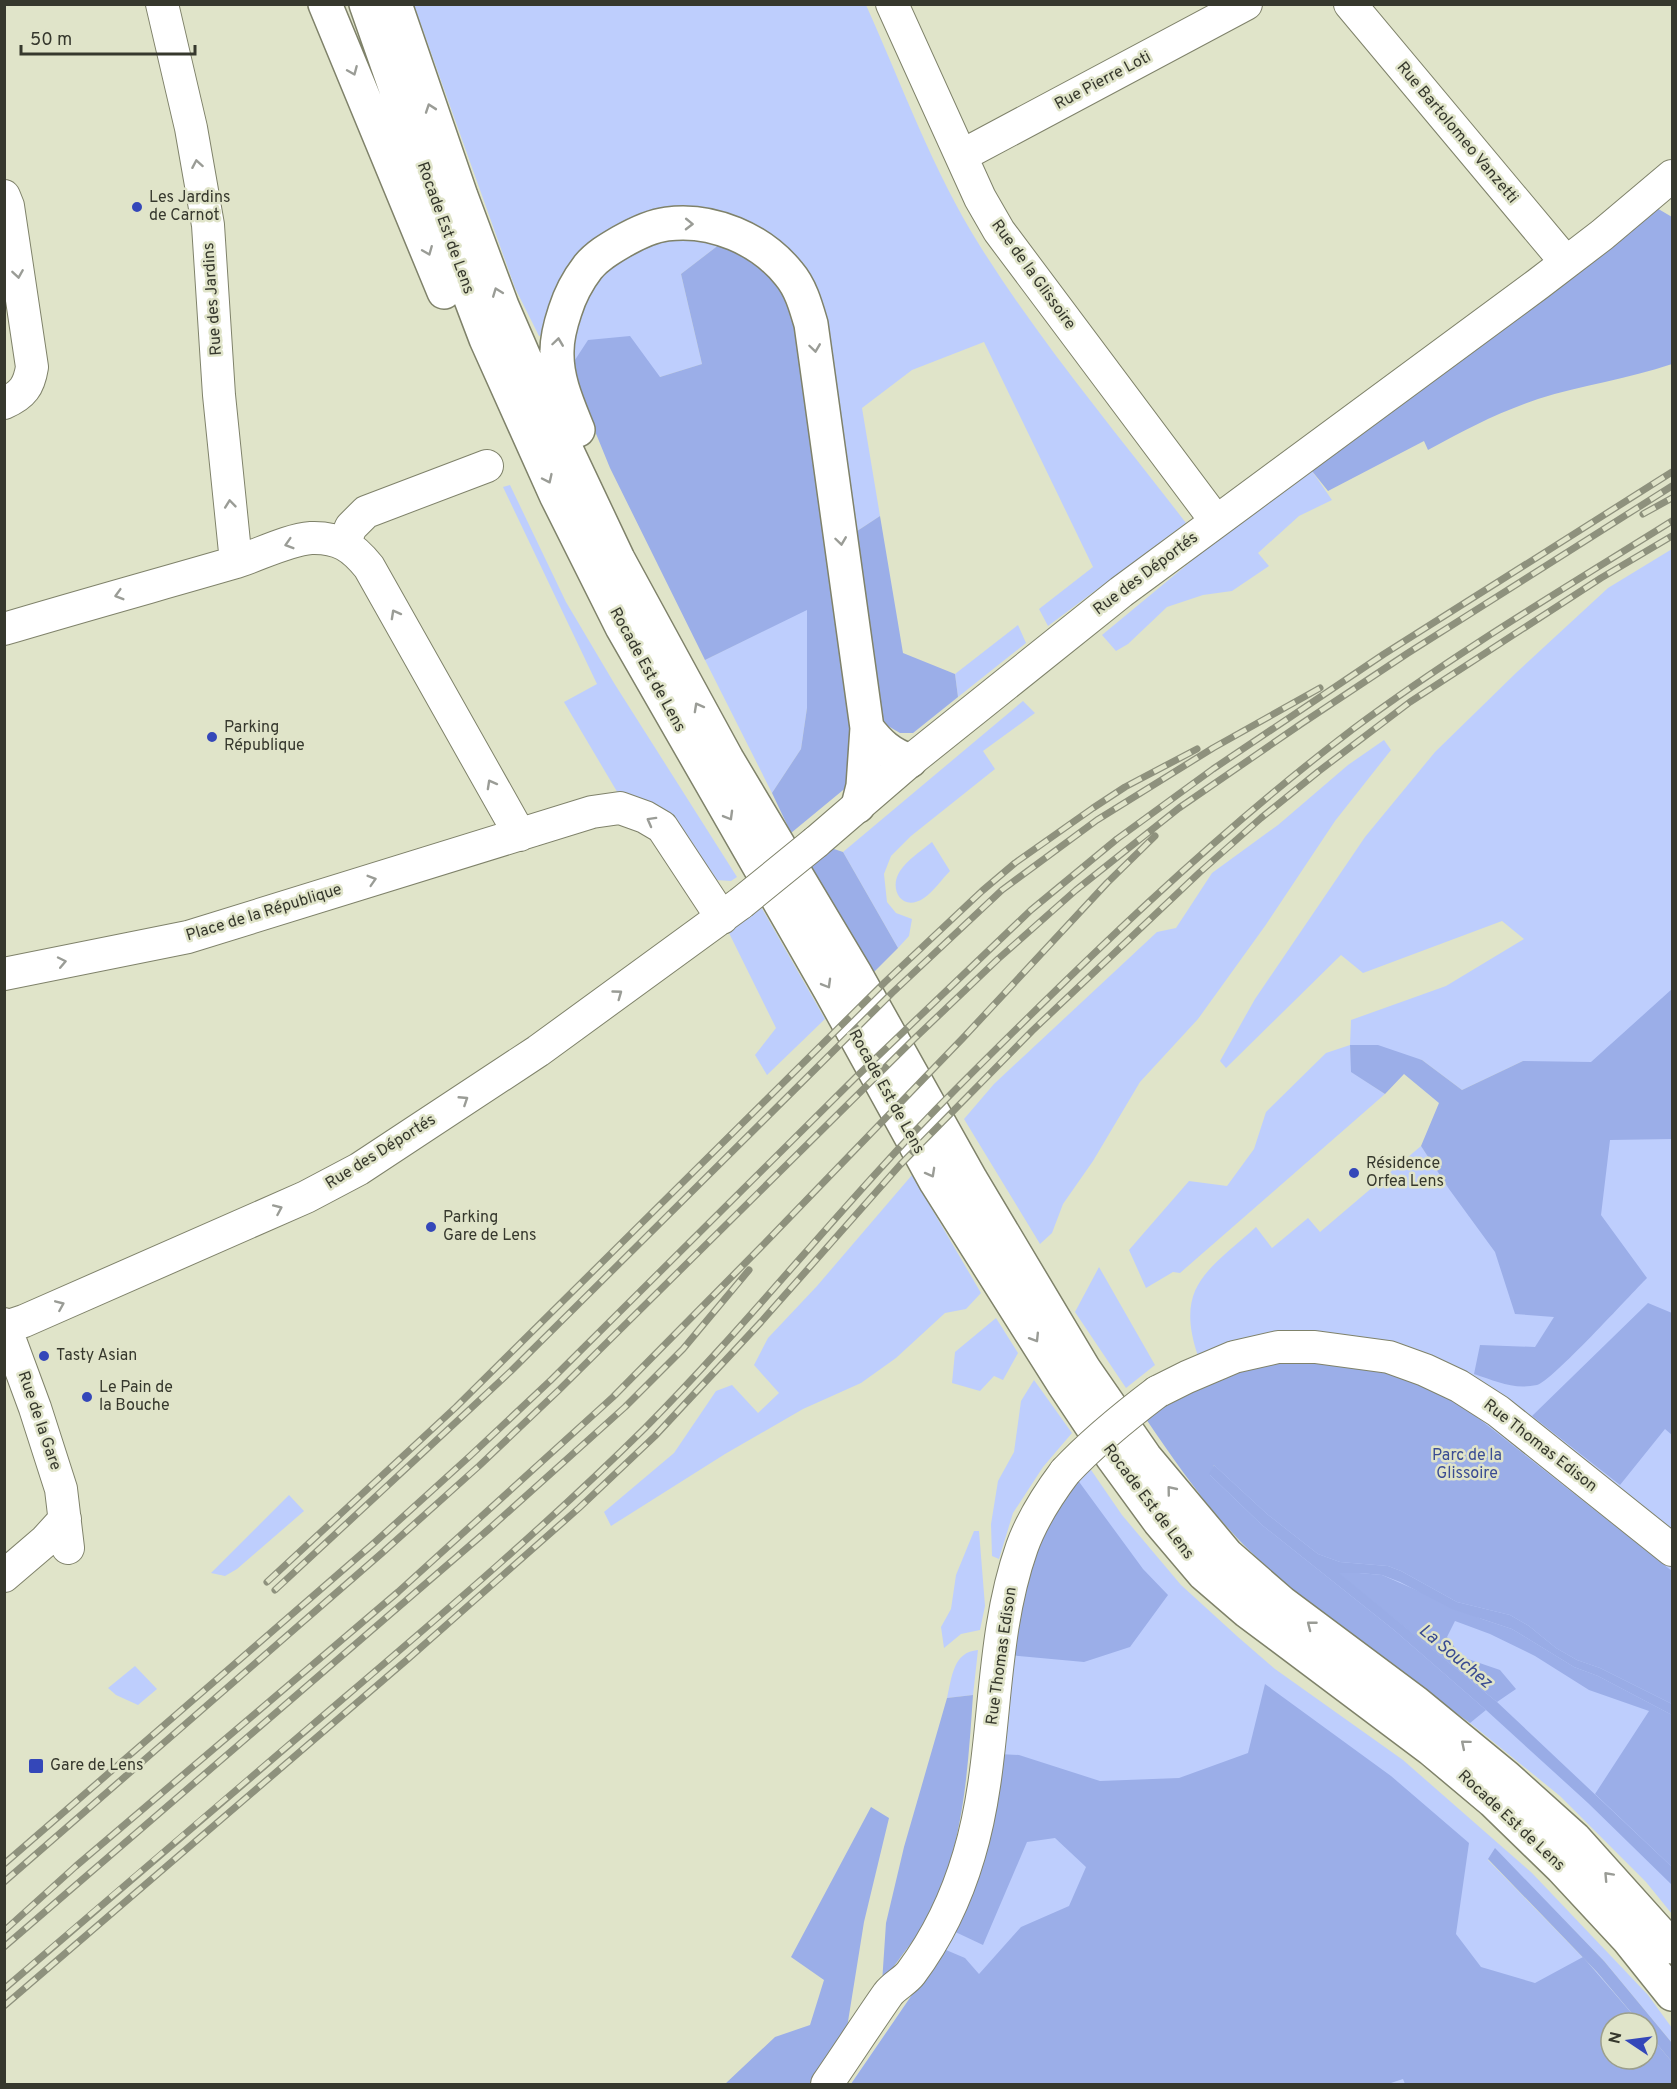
<svg xmlns="http://www.w3.org/2000/svg" width="1677" height="2089" viewBox="0 0 1677 2089" font-family="Overpass,sans-serif">
  <rect width="100%" height="100%" fill="#e0e4c9"/>
  <!-- green -->
  <path fill="#becefd" d="M414 5H866C902 85 933 171 980 246 1041 343 1116 432 1186 523L1048 626 1039 609 1093 567 984 342 912 370 862 408 880 516 848 537 801 272 657 217 548 334 539 336 515 288Z
    M689 239 720 244 681 274 702 364 660 377 573 363C574 354 573 344 575 335 582 290 616 251 661 242 670 240 680 240 689 239Z
    M1312 471 1332 500 1299 516 1258 553 1269 566 1232 591 1203 595 1167 607 1128 644 1116 651 1102 635 1206 549Z
    M510 485 566 602 614 683 737 877 731 881 716 880 619 795 564 702 597 684 503 487Z
    M1672 549V1914L1646 1882 1560 1796 1470 1723 1250 1551 1199 1495 1232 1431 1311 1331C1271 1326 1235 1342 1198 1356 1174 1285 1209 1270 1256 1227L1272 1248 1308 1218 1320 1232 1421 1146 1449 1188 1523 1061 1462 1090 1422 1060 1350 1045 1352 1072 1385 1094 1180 1273 1173 1272 1146 1288 1129 1250 1189 1181 1227 1186 1254 1149 1266 1112 1326 1053 1350 1045 1351 1020 1446 986 1524 939 1502 921 1363 973 1341 955 1226 1068 1220 1061 1255 999 1365 837 1435 752 1517 672 1608 588Z
    M807 609V708L801 749 772 793 705 660Z
    M1018 625 1026 643 958 697 955 674Z
    M1023 701 1035 713 983 751 995 769 911 836 891 856 884 874 887 902 896 913 912 919 909 936 898 948 843 852Z
    M1384 740 1391 750 1335 821 1265 926 1198 1019 1140 1082 1093 1161 1063 1204 1052 1233 1040 1244 964 1119 994 1084 1157 932 1176 928 1212 873 1278 825 1348 765Z
    M932 842 950 871C942 879 934 891 924 898 902 913 888 889 900 871 908 859 921 851 932 842Z
    M760 905 825 1019 767 1075 755 1055 776 1028 729 933 737 922Z
    M912 1175 981 1293 966 1309 945 1313 896 1358 861 1383 803 1409 725 1454 611 1526 604 1512 674 1453 716 1391 732 1385 758 1413 779 1393 754 1365 768 1338 817 1286Z
    M1099 1267 1155 1365 1126 1388 1075 1312Z
    M996 1318 1018 1353 1003 1380 994 1376 980 1391 952 1383 955 1352Z
    M1034 1380 1072 1433 1043 1467 1013 1513 999 1559 992 1556 991 1524 998 1481 1014 1452 1021 1401Z
    M1089 1467 1122 1515 1181 1585 1238 1637 1275 1669 1403 1760 1532 1873 1648 1995 1672 2028V2043L1604 1961 1495 1849 1488 1860 1597 1972 1640 2023H1611V2059H1647V2032L1672 2062V2084H851L916 1989 1009 1655 1054 1506Z
    M289 1495 304 1511 237 1569 225 1576 211 1573Z
    M974 1531H979L985 1606 980 1630 961 1634 944 1648 941 1627 951 1609 956 1575Z
    M978 1650 973 1695 947 1698C952 1677 953 1652 978 1650Z
    M135 1666 157 1689 138 1705 116 1695 108 1688Z"/>
  <!-- forest -->
  <path fill="#9baee8" d="M1655 207 1672 217V364C1628 379 1582 385 1538 399 1499 412 1464 430 1428 450L1424 441 1328 491 1312 471Z
    M720 244 756 258 790 301 799 333 856 727 848 786 791 833 772 793 801 749 807 708V610L705 660 610 468 579 392 573 363 588 340 630 336 660 377 702 364 681 274Z
    M880 516 903 653 955 674 958 697 913 733H900L888 726 877 713 848 537Z
    M831 848 843 852 898 948 872 974 809 866Z
    M1672 989V1139L1610 1140 1601 1215 1647 1278C1631 1294 1551 1382 1537 1385 1513 1390 1496 1381 1474 1374L1480 1345 1535 1347 1554 1317 1515 1314 1495 1252 1449 1189 1421 1146 1439 1103 1404 1074 1385 1094 1351 1072 1350 1045H1378L1422 1060 1462 1090 1523 1061 1591 1062Z
    M1648 1303 1672 1313V1435L1665 1429 1620 1485 1532 1416Z
    M1288 1360 1367 1364 1421 1383 1468 1410 1672 1571V1704L1600 1668 1577 1660 1556 1648 1529 1626 1510 1615 1457 1602 1401 1571 1388 1566 1340 1562 1318 1554 1267 1514 1214 1465 1210 1475 1262 1525 1394 1630 1486 1710 1470 1723C1395 1668 1316 1616 1250 1551 1209 1511 1178 1466 1146 1419L1186 1392 1241 1370Z
    M1077 1479 1143 1569 1168 1595 1130 1647 1084 1662 1009 1655 1034 1546Z
    M1338 1573H1359L1382 1575 1482 1619 1512 1629 1574 1667 1598 1676 1672 1715V1867L1595 1794 1649 1711 1589 1690 1535 1656 1490 1634 1455 1621 1447 1637 1462 1657 1500 1670 1516 1689 1497 1702Z
    M1265 1684 1391 1776 1469 1843 1456 1934 1481 1967 1535 1983 1583 1957 1640 2023H1611V2059H1647V2032L1672 2062V2084H1405L1403 2079 1388 2084H851L916 1989 939 1947 965 1958 979 1974 1021 1927 1069 1906 1086 1867 1055 1838 1027 1842 983 1945 949 1929 998 1754 1019 1755 1100 1781 1179 1778 1248 1753Z
    M973 1695C968 1768 964 1844 931 1911 921 1933 896 1962 882 1983L886 1923 904 1847 947 1698Z
    M871 1807 889 1818 864 1922 846 2034 813 2084H725L775 2037 810 2025 824 1980 791 1957Z"/>
  <!-- water -->
  <path fill="#99ace6" d="M1214 1465 1267 1514 1318 1554 1340 1562 1388 1566 1401 1571 1457 1602 1510 1615 1529 1626 1556 1648 1577 1660 1600 1668 1672 1704V1715L1598 1676 1574 1667 1512 1629 1452 1609 1400 1582 1382 1575 1359 1573H1339L1497 1702 1672 1867V1885L1588 1803 1486 1710 1394 1630 1262 1525 1209 1474Z
    M1495 1848 1604 1961 1672 2043V2062L1647 2032V2023H1640L1597 1972 1488 1859Z"/>
  <g fill="none" stroke-linecap="round" stroke-linejoin="round">
    <!-- minor casing -->
    <g stroke="#7f826a" stroke-width="34">
      <path id="minor" d="M162 4 191 128 208 225 219 395 236 562
        M892 4 980 198 999 231 1216 521
        M1350 4 1565 261
        M961 156 1246 4
        M4 196 8 206 32 367C29 386 23 395 4 403
        M344 543 351 527 366 512 487 466
        M4 629C81 606 157 585 233 563 257 556 286 540 311 538 339 537 353 547 369 567L520 835
        M816 842 910 761 1121 592 1538 284 1602 235 1672 176
        M4 974 188 937 592 812 620 808 645 817 662 827 722 918
        M4 1324 35 1408 61 1489 68 1548
        M6 1327 24 1321 306 1197 359 1169 538 1051 741 903
        M1157 1392 1187 1377 1234 1357 1278 1347H1315L1389 1357 1425 1370 1459 1386 1498 1411 1672 1550
        M4 1576 45 1541 65 1519
        M827 2084C847 2055 867 2024 888 1994 894 1986 905 1981 911 1973 937 1938 957 1896 969 1855 999 1755 987 1646 1022 1547 1032 1519 1047 1496 1065 1472"/>
    </g>
    <!-- highway casing -->
    <g stroke="#7f826a" stroke-width="36">
      <path id="highway" d="M325 4 444 292
        M366 4 453 252 486 339 556 495 622 627 829 988 936 1182 1063 1383 1113 1458 1159 1521 1204 1574 1247 1611 1431 1749 1493 1801 1562 1868 1628 1939 1672 1994
        M395 4 461 196 502 306 541 396 618 559 727 759 856 975 971 1180 1084 1369 1145 1457 1227 1555 1282 1603 1416 1703 1506 1777 1575 1839 1672 1947
        M578 430C568 405 556 379 557 351 557 338 561 323 565 311 570 295 578 280 588 267 597 256 609 249 621 242 635 234 651 226 667 224 712 218 761 239 789 274 801 288 806 307 811 324L867 728 863 786 858 806
        M867 728C879 744 890 754 910 761"/>
    </g>
    <!-- minor -->
    <use href="#minor" stroke="#fff" stroke-width="32"/>
    <!-- highway -->
    <use href="#highway" stroke="#fff" stroke-width="33"/>
    <!-- rail casing -->
    <g stroke="#8e917d" stroke-width="7">
      <path id="rail" d="M1643 514 1672 498
        M267 1582 456 1407 885 982 982 891 1015 863 1093 808 1125 787 1197 749
        M275 1590 511 1371 892 993 1002 890 1097 820 1213 748 1320 688
        M4 1864 374 1543 470 1456 551 1380 855 1078 1031 910 1117 839 1213 769 1384 654 1672 472
        M4 1882 382 1553 479 1466 559 1390 915 1038 998 959 1076 890 1179 808 1301 724 1408 653 1672 486
        M4 1931 76 1866 398 1592 613 1397 762 1246 963 1038 1107 883 1155 836
        M4 1947 489 1529 625 1407 683 1349 749 1270
        M4 1989C117 1891 231 1794 345 1697 447 1610 549 1523 645 1428 753 1319 847 1198 955 1090 1082 963 1211 837 1353 729 1455 653 1565 588 1672 521
        M4 2006 409 1658 579 1508 655 1436 761 1322 900 1165 1032 1031 1199 873 1261 818 1319 771 1410 702 1601 578 1672 536"/>
    </g>
    <!-- rail -->
    <use href="#rail" stroke="#e0e4c9" stroke-width="4.5" stroke-dasharray="14" stroke-linecap="butt"/>
    <!-- minor-bridge casing -->
    <g stroke="#7f826a" stroke-width="34" stroke-linecap="butt">
      <path id="minor-bridge" d="M741 903 816 842
        M1065 1472C1093 1442 1124 1417 1157 1392"/>
    </g>
    <!-- minor-bridge -->
    <use href="#minor-bridge" stroke="#fff" stroke-width="32"/>
  </g>
  <!-- one-way arrows -->
  <defs><path id="oneway-chevron" d="M-2-3.5L2.5 0L-2 3.5" fill="none" stroke-width="1.6" stroke-linecap="round" stroke-linejoin="round" transform="scale(1.5)"/></defs>
  <g stroke="#9a9c96">
    <use href="#oneway-chevron" transform="translate(353 71) rotate(67)"/>
    <use href="#oneway-chevron" transform="translate(430 108) rotate(-109)"/>
    <use href="#oneway-chevron" transform="translate(197 164) rotate(-100)"/>
    <use href="#oneway-chevron" transform="translate(689 224) rotate(1)"/>
    <use href="#oneway-chevron" transform="translate(428 251) rotate(68)"/>
    <use href="#oneway-chevron" transform="translate(18 274) rotate(81)"/>
    <use href="#oneway-chevron" transform="translate(497 292) rotate(-111)"/>
    <use href="#oneway-chevron" transform="translate(558 342) rotate(-82)"/>
    <use href="#oneway-chevron" transform="translate(815 348) rotate(82)"/>
    <use href="#oneway-chevron" transform="translate(548 479) rotate(65)"/>
    <use href="#oneway-chevron" transform="translate(230 504) rotate(-96)"/>
    <use href="#oneway-chevron" transform="translate(841 541) rotate(82)"/>
    <use href="#oneway-chevron" transform="translate(289 544) rotate(163)"/>
    <use href="#oneway-chevron" transform="translate(119 595) rotate(164)"/>
    <use href="#oneway-chevron" transform="translate(395 614) rotate(-119)"/>
    <use href="#oneway-chevron" transform="translate(698 707) rotate(-119)"/>
    <use href="#oneway-chevron" transform="translate(491 784) rotate(-119)"/>
    <use href="#oneway-chevron" transform="translate(729 816) rotate(60)"/>
    <use href="#oneway-chevron" transform="translate(651 821) rotate(-151)"/>
    <use href="#oneway-chevron" transform="translate(372 880) rotate(-17)"/>
    <use href="#oneway-chevron" transform="translate(62 962) rotate(-12)"/>
    <use href="#oneway-chevron" transform="translate(827 984) rotate(60)"/>
    <use href="#oneway-chevron" transform="translate(618 994) rotate(-36)"/>
    <use href="#oneway-chevron" transform="translate(464 1100) rotate(-33)"/>
    <use href="#oneway-chevron" transform="translate(931 1173) rotate(61)"/>
    <use href="#oneway-chevron" transform="translate(278 1209) rotate(-24)"/>
    <use href="#oneway-chevron" transform="translate(60 1305) rotate(-23)"/>
    <use href="#oneway-chevron" transform="translate(1035 1338) rotate(58)"/>
    <use href="#oneway-chevron" transform="translate(1171 1490) rotate(-129)"/>
    <use href="#oneway-chevron" transform="translate(1311 1625) rotate(-142)"/>
    <use href="#oneway-chevron" transform="translate(1465 1744) rotate(-140)"/>
    <use href="#oneway-chevron" transform="translate(1608 1876) rotate(-133)"/>
  </g>
  <!-- markers -->
  <g fill="#3447b9" stroke="#e0e4c9" stroke-width="2">
    <circle cx="137" cy="207" r="6"/>
    <circle cx="212" cy="737" r="6"/>
    <circle cx="1354" cy="1173" r="6"/>
    <circle cx="431" cy="1227" r="6"/>
    <circle cx="44" cy="1356" r="6"/>
    <circle cx="87" cy="1397" r="6"/>
    <rect x="28" y="1758" width="16" height="16" rx="3"/>
  </g>
  <g text-anchor="middle" dominant-baseline="central" stroke-width="5" stroke-linejoin="round" paint-order="stroke">
    <!-- street labels -->
    <g font-size="16" fill="#36382d" stroke="#e0e4c9">
      <text transform="translate(1103 81) rotate(-28)">Rue Pierre Loti</text>
      <text transform="translate(1457 133) rotate(50)">Rue Bartolomeo Vanzetti</text>
      <text transform="translate(445 228) rotate(70)">Rocade Est de Lens</text>
      <text transform="translate(1033 275) rotate(54)">Rue de la Glissoire</text>
      <text transform="translate(213 299) rotate(-94)">Rue des Jardins</text>
      <text transform="translate(1146 574) rotate(-37)">Rue des Déportés</text>
      <text transform="translate(647 670) rotate(61)">Rocade Est de Lens</text>
      <text transform="translate(264 913) rotate(-17)">Place de la République</text>
      <text transform="translate(886 1092) rotate(61)">Rocade Est de Lens</text>
      <text transform="translate(381 1152) rotate(-32)">Rue des Déportés</text>
      <text transform="translate(39 1421) rotate(71)">Rue de la Gare</text>
      <text transform="translate(1540 1446) rotate(38)">Rue Thomas Edison</text>
      <text transform="translate(1148 1502) rotate(53)">Rocade Est de Lens</text>
      <text transform="translate(1002 1656) rotate(-82)">Rue Thomas Edison</text>
      <text transform="translate(1511 1821) rotate(43)">Rocade Est de Lens</text>
    </g>
    <!-- poi labels -->
    <g font-size="16" fill="#36382d" stroke="#e0e4c9" text-anchor="start">
      <text x="149" y="198">Les Jardins<tspan x="149" dy="18">de Carnot</tspan></text>
      <text x="224" y="728">Parking<tspan x="224" dy="18">République</tspan></text>
      <text x="1366" y="1164">Résidence<tspan x="1366" dy="18">Orfea Lens</tspan></text>
      <text x="443" y="1218">Parking<tspan x="443" dy="18">Gare de Lens</tspan></text>
      <text x="56" y="1356">Tasty Asian</text>
      <text x="99" y="1388">Le Pain de<tspan x="99" dy="18">la Bouche</tspan></text>
      <text x="50" y="1766">Gare de Lens</text>
    </g>
    <!-- park labels -->
    <g font-size="16" fill="#3a4c93" stroke="#e0e4c9">
      <text x="1467" y="1456">Parc de la<tspan x="1467" dy="18">Glissoire</tspan></text>
    </g>
    <!-- water labels -->
    <g font-size="18" font-style="italic" fill="#394b91" stroke="#e0e4c9">
      <text transform="translate(1455 1657) rotate(40)">La Souchez</text>
    </g>
  </g>
  <!-- border -->
  <rect width="1677" height="2089" fill="none" stroke="#36382d" stroke-width="12"/>
  <!-- north arrow -->
  <g transform="translate(1629 2041) rotate(283)"><circle r="28" fill="#e0e4c9" stroke="#9c9f8b" stroke-width="1.5"/>
  <path d="M0-4.5L10 22L0 15L-10 22Z" fill="#3447b9"/>
  <text y="-9" font-size="16" font-weight="bold" text-anchor="middle" fill="#36382d">N</text>
  </g>
  <!-- scale -->
  <path d="M21 45v9h174v-9" fill="none" stroke="#36382d" stroke-width="3"/>
  <text x="30" y="45" font-size="18" fill="#36382d" stroke="#e0e4c9" stroke-width="4.5" paint-order="stroke">50 m</text>
</svg>
